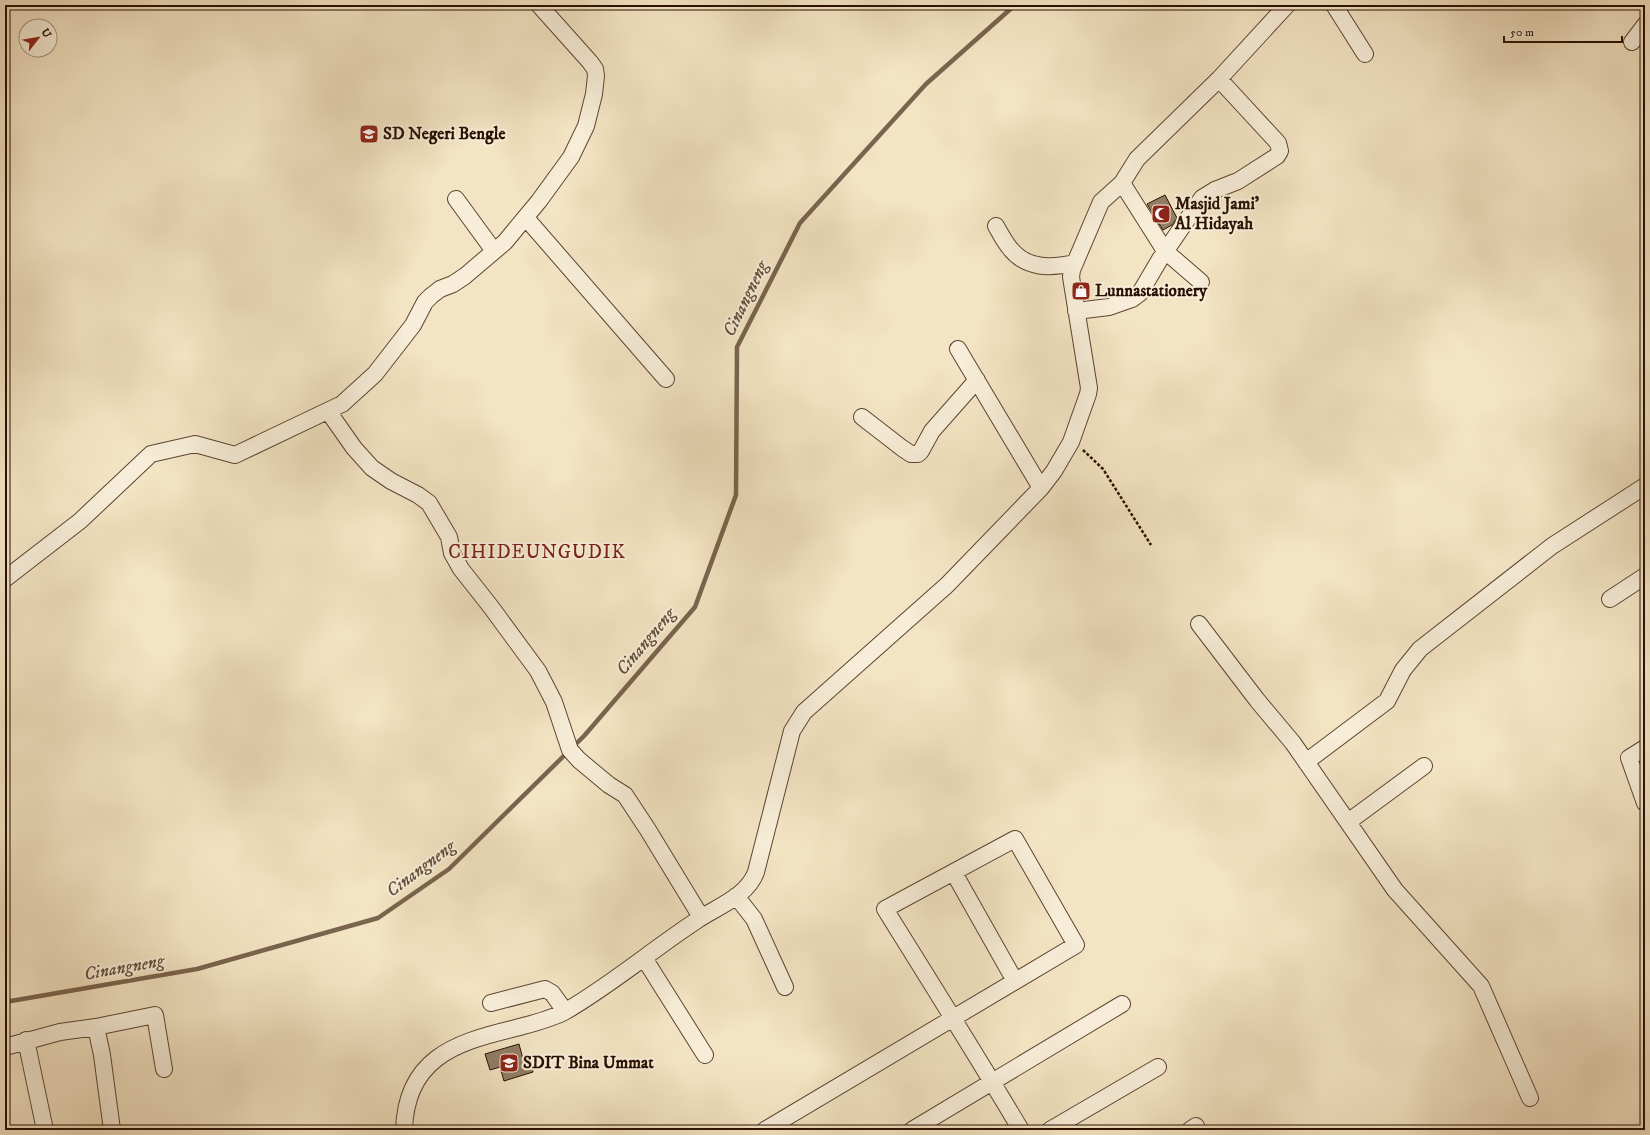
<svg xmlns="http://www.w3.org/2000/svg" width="1650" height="1135" viewBox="0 0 1650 1135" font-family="'IM FELL DW Pica',serif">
  <rect width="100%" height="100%" fill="#f3e4c3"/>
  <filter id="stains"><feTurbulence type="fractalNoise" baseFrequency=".005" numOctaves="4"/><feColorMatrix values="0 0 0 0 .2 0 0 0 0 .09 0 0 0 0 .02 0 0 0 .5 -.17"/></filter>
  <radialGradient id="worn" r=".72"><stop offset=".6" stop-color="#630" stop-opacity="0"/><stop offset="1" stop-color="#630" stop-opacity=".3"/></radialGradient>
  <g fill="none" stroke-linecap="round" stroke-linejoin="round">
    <!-- stream -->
    <path stroke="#7a644e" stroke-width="4.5" d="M5 1002 197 969 378 918 449 869 584 736 695 607 736 495 737 347 800 223 926 84 1015 5"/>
  </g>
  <!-- building -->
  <path fill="#937e66" stroke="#2a0f02" d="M1165 195 1177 218 1172 225 1163 230 1147 204Z
    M519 1044 523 1059 529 1057 533 1072 504 1081 500 1067 490 1070 485 1054Z"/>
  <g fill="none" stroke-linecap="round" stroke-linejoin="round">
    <!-- minor casing -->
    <g stroke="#5c4432" stroke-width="18">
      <path id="minor" d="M1334 5 1365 54
        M1632 42 1645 25
        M1122 183 1165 251 1201 282
        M456 199 494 251
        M526 218 666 379
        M996 226C1000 233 1004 241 1009 247 1026 270 1051 268 1075 263
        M1076 311 1109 307 1132 299 1140 293 1160 259 1202 198 1215 190 1238 181 1277 156 1280 151 1278 143 1219 79
        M958 349 1041 488
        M328 411 354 448 372 468 391 481 418 495 429 503 449 537 452 553 461 569 491 607 538 671 554 702 570 750 579 760 609 785 625 795 648 830 701 917
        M862 417 902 448 911 454H918L921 451 932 431 977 380
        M5 579 80 521 151 454 195 444 235 455 342 404 375 374 413 325 425 302 431 296 440 289 453 284 465 276 505 242 539 201 571 157 586 126 594 94 596 76 595 69 590 62 539 5
        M1610 599 1645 576
        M1199 624 1257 700 1293 743 1395 890 1481 986 1530 1098
        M1645 748 1629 758 1645 803
        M1306 762 1387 701 1403 670 1420 649 1552 546 1645 486
        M1348 822 1424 766
        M954 873 1015 981
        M736 896 754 919 785 987
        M644 958 705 1055
        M491 1003 545 989 552 993 565 1011
        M96 1027 155 1015 164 1069
        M26 1040 45 1130
        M5 1047 60 1032 96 1027 102 1055 112 1130
        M404 1130C406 1060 453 1043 512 1029 530 1024 550 1020 566 1011 612 984 652 950 696 921 716 907 747 897 756 872L792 731 804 712 947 585 1041 488 1054 471 1071 442 1088 394 1089 388 1071 277 1072 270 1101 202 1122 183 1137 159 1219 79 1287 5
        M765 1130 1076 945 1015 839 885 909C931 983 977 1056 1021 1130
        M912 1130 1122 1004
        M1050 1130 1158 1067
        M1190 1130 1196 1126"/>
    </g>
    <!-- path -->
    <path stroke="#2a0f02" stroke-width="2.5" stroke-dasharray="3 2" stroke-linecap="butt" d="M1083 450 1103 469 1151 545"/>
    <!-- minor -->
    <use href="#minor" stroke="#f7edd8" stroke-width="16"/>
  </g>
  <!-- icons -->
  <defs>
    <g id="school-square" transform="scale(1)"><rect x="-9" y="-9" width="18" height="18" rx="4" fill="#8f2418" stroke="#f7edd8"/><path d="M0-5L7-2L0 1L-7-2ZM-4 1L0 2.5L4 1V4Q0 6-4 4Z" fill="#fff"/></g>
    <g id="mosque-square" transform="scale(1)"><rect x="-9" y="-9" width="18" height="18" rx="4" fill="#8f2418" stroke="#f7edd8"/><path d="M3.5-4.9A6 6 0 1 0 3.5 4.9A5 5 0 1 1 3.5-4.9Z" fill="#fff"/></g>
    <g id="shop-square" transform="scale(1)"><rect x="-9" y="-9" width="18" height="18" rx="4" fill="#8f2418" stroke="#f7edd8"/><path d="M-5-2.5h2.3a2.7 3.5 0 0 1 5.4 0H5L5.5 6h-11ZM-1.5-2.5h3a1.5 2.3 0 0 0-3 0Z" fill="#fff"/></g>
  </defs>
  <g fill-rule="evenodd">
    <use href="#school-square" x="369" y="134"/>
    <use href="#mosque-square" x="1161" y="214"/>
    <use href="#shop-square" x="1081" y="291"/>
    <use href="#school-square" x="509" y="1063"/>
  </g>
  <g text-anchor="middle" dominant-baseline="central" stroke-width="4" stroke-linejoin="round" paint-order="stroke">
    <!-- poi labels -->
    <g font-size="17" font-weight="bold" fill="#2a0f02" stroke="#f7edd8" text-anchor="start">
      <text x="383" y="134">SD Negeri Bengle</text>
      <text x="1175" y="204">Masjid Jami'<tspan x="1175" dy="20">Al Hidayah</tspan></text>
      <text x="1095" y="291">Lunnastationery</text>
      <text x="523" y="1063">SDIT Bina Ummat</text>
    </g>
    <!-- water labels -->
    <g font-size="18" font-style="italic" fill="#664e3b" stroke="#f7edd8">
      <text transform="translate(746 299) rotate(-64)">Cinangneng</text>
      <text transform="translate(646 642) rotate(-50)">Cinangneng</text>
      <text transform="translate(421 869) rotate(-37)">Cinangneng</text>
      <text transform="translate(124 968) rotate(-10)">Cinangneng</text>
    </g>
    <!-- quarter labels -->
    <g font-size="19" letter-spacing="1" fill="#7a1f14" stroke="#f7edd8">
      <text x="537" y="552">CIHIDEUNGUDIK</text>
    </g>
  </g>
  <!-- margin -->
  <rect width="1650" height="1135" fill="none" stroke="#f3e4c3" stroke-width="20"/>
  <rect x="6" y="6" width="1638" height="1123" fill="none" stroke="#2a0f02" stroke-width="2"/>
  <rect x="10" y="10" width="1630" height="1115" fill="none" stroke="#2a0f02"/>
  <!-- north arrow -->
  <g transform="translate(38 38) rotate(59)"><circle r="19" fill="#f7edd8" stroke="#a59482"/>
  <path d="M0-3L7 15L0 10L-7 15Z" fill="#8f2418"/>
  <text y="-6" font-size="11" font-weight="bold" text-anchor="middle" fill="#2a0f02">U</text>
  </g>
  <!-- scale -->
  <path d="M1504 36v6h118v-6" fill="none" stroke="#2a0f02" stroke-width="2"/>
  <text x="1510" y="36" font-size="12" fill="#2a0f02" stroke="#f7edd8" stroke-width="3" paint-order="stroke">50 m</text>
  <rect width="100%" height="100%" filter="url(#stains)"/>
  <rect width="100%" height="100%" fill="url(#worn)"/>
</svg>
